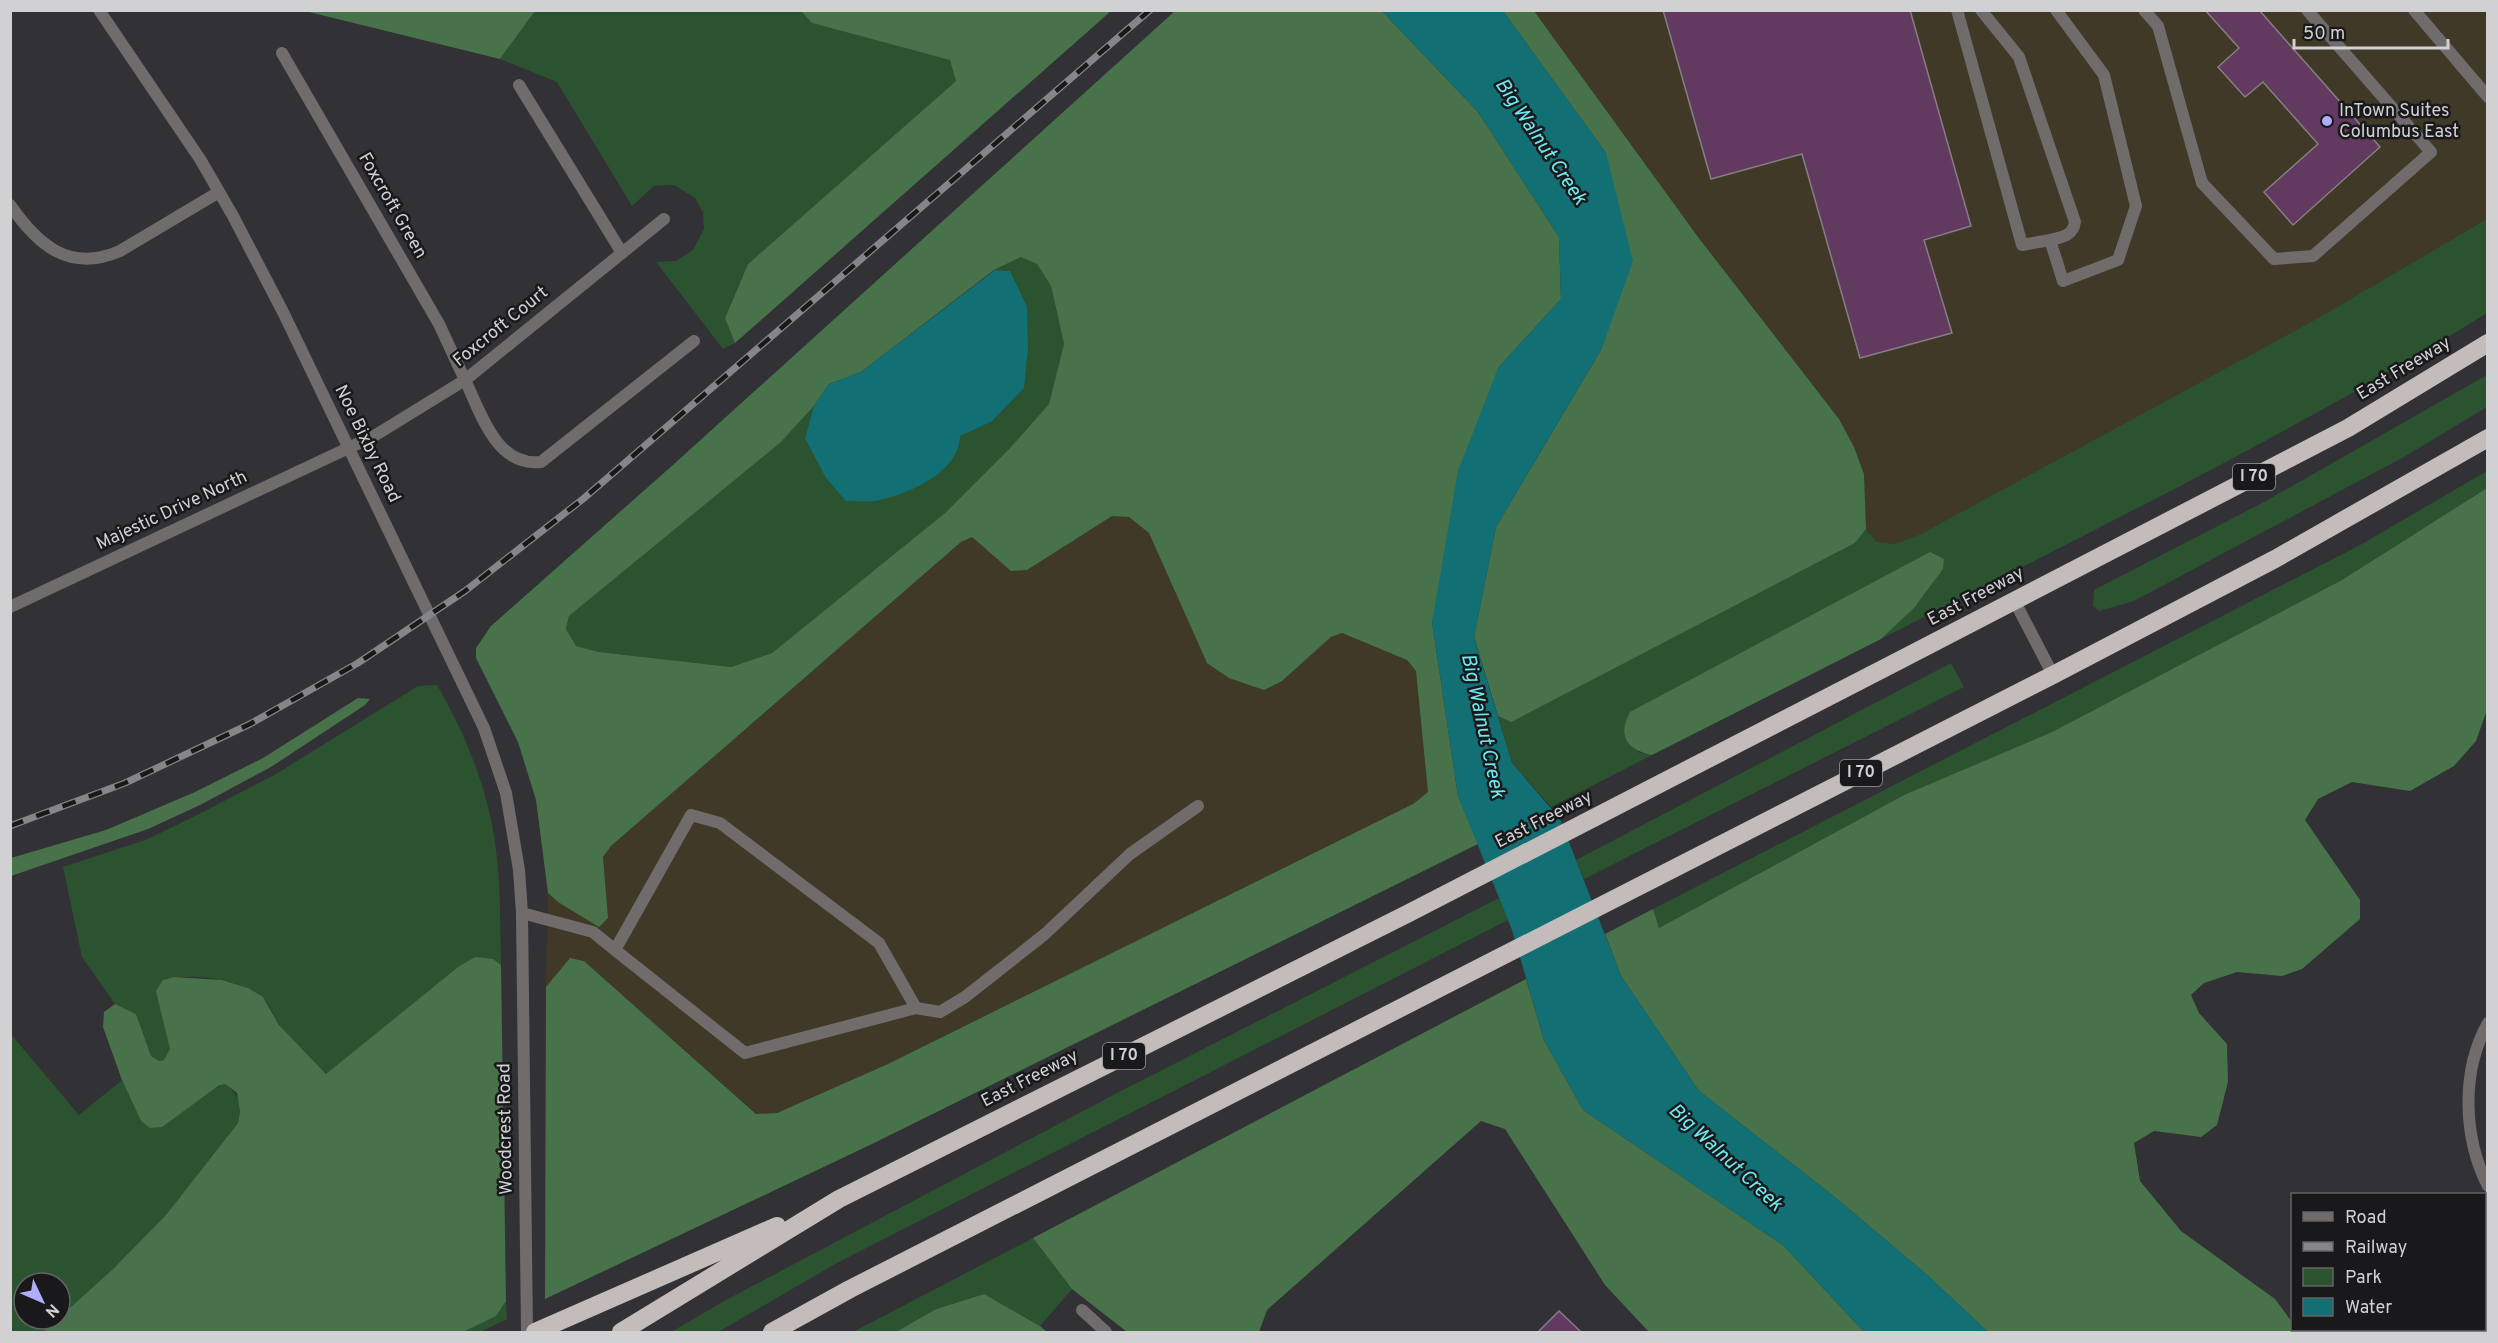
<svg xmlns="http://www.w3.org/2000/svg" width="2498" height="1343" viewBox="0 0 2498 1343" font-family="Overpass,sans-serif">
  <rect width="100%" height="100%" fill="#313136"/>
  <!-- commercial -->
  <path fill="#403927" d="M1534 11H2487V219L2320 317 1921 534 1895 544 1877 542 1866 529 1864 474 1854 447 1839 419 1698 237Z
    M1112 515 1129 517 1149 533 1207 663 1282 681 1331 637 1342 633 1407 660 1416 671 1428 792 1413 804 888 1064 777 1113 757 1114 584 961 570 958 546 987 548 893 558 902 608 918 603 857 611 846 961 542 972 537 1011 571 1027 570Z"/>
  <!-- green -->
  <path fill="#2c532f" d="M801 10 812 23 951 60 956 81 748 264 725 318 735 343 723 349 656 262 676 261 693 250 704 229 703 212 695 198 674 185 654 186 632 206 557 82 500 59 535 11Z
    M2487 219V313C2293 434 2085 534 1881 639L1914 608 1637 752 1652 755 1551 807 1512 763 1498 716 1511 721 1855 543 1866 529 1877 542 1895 544 1921 534 2320 317Z
    M1021 257 1037 264 1051 286 1064 344 1049 404 1011 447 945 513 772 653 731 667 599 652 576 646 566 629 569 616 780 443 814 406 805 438 959 436 991 422 1010 271 995 270Z
    M2487 375V407L2404 457 2134 601 2099 611 2093 606 2094 590 2264 502Z
    M2487 471V488L2342 580 2052 732 1904 795 1659 928 1653 909 2362 544Z
    M1951 663 1964 687 1584 879 1576 860Z
    M437 685C466 735 489 791 496 850 501 888 500 927 501 965 485 953 474 958 458 967L326 1074C311 1058 295 1043 281 1027 274 1018 270 1003 261 996 239 979 189 972 163 980L170 1049 165 1060 159 1061 151 1056 136 1014 115 1004 82 957 63 867 148 839 201 813 276 774 418 686Z
    M1499 898 1508 920 837 1263 718 1332H671L726 1300 1117 1093Z
    M10 1033 79 1115 122 1080 141 1121 225 1084C240 1096 242 1104 238 1123L166 1215 112 1270 60 1317V1283H24V1319H58L43 1332H11Z
    M1033 1238 1072 1289 1040 1326 984 1294 936 1309 896 1332H853Z
    M506 1301 507 1319 480 1332H463L495 1316Z"/>
  <!-- forest -->
  <path fill="#48734a" fill-rule="evenodd" d="M305 11H535L500 59Z
    M801 11H1111L735 343 725 318 748 264 956 81 950 60 812 23Z
    M1175 11H1382L1478 112 1559 237 1561 299 1498 368 1432 622 1458 796 1478 844 872 1144 545 1299 546 987 570 958 584 961 756 1114 777 1113 888 1064 1413 804 1428 792 1416 671 1407 660 1342 633 1331 637 1282 681 1264 690 1229 678 1207 663 1149 533 1129 517 1112 516 1027 570 1011 571 972 537 961 542 611 846 603 857 608 918 599 927 558 902 548 893 536 800 518 742 476 658V648L491 626 674 464ZM1021 257 1037 264 1051 286 1064 344 1049 404 1011 447 945 513 772 653 731 667 599 652 576 646 566 629 569 616 780 443 814 406 829 384 861 372 994 270Z
    M1503 11H1534L1698 237 1839 419 1854 447 1864 474 1866 529 1855 543 1511 722 1498 716 1474 637 1496 527 1602 348 1606 153Z
    M2487 488 2488 707 2476 741 2454 766 2410 791 2352 782 2318 799 2305 820 2360 900V919L2302 969 2282 976 2237 972 2204 983 2191 995 2199 1013 2227 1044 2228 1082 2217 1125 2201 1137 2154 1131 2134 1143 2140 1181 2181 1231 2275 1299 2292 1322V1330H2299L2301 1332H1988L1926 1274 1831 1194 1699 1091 1621 976 1605 934 1653 909 1659 928 1904 795 2052 732 2342 580Z
    M1930 552 1944 559 1943 569 1914 608 1881 639 1652 755C1627 750 1617 736 1630 712Z
    M358 698 370 699 365 705 271 767 200 805 148 829 11 876V858L106 830 195 792 263 758Z
    M475 957 493 959 501 965 506 1301 496 1316 463 1332H43L112 1270 166 1215 238 1123 240 1111 237 1093 225 1084 218 1086 162 1127 150 1128 141 1121 122 1080 103 1027 104 1012 115 1004 136 1014 151 1056 159 1061 164 1060 170 1049 156 991 163 980 174 977 222 980 248 988 263 997 279 1025 326 1074 458 967Z
    M1526 979 1544 1040 1583 1110 1784 1246 1864 1332H1649L1605 1285 1505 1129 1481 1121 1267 1310 1259 1332H1127L1072 1289 1033 1238Z
    M984 1294 1040 1326 1047 1332H896L936 1309Z"/>
  <!-- water -->
  <path fill="#127074" d="M1382 11H1503L1606 153 1633 261 1602 348 1496 527 1474 638 1512 763 1560 819 1621 976 1699 1091 1831 1194 1926 1274 1988 1332H1864L1784 1246 1583 1110 1544 1040 1512 930 1458 796 1432 622 1458 471 1498 368 1561 299 1559 237 1478 112Z
    M995 270 1010 271 1027 307 1028 348 1024 388 991 422 960 436C958 474 908 494 875 501 866 502 856 501 846 501L826 478 805 438 814 406 829 384 861 372Z"/>
  <!-- building -->
  <path fill="#62395f" stroke="#857f84" stroke-width="1.5" d="M1663 10H1910L1971 226 1924 240 1952 333 1860 358 1802 154 1711 179Z
    M2205 10H2259L2380 147 2293 225 2264 192 2318 144 2263 82 2245 97 2218 67 2239 48Z
    M1559 1311 1581 1332H1538Z"/>
  <g fill="none" stroke-linecap="round" stroke-linejoin="round">
    <!-- service -->
    <path stroke="#6f6c6b" stroke-width="12" d="M1957 10 2022 245 2050 240 2063 281 2118 260 2136 206 2104 75 2056 10
      M1981 10 2019 57 2075 222C2073 236 2062 237 2050 240
      M2144 10 2158 26 2202 183 2274 259 2313 256 2431 152 2307 10
      M2414 10 2488 97
      M519 85 622 253
      M465 380C481 413 496 467 541 462L694 341
      M2014 600 2053 675
      M522 913 593 932 615 950 745 1053 916 1008 879 943 720 823 691 815 615 950
      M916 1008 940 1012 965 997 1045 934 1130 854 1198 806"/>
    <!-- minor -->
    <path stroke="#6f6c6b" stroke-width="12" d="M282 53 439 324 465 380
      M10 205C38 245 69 273 120 251L219 192
      M10 607 374 436 465 380 664 219
      M2488 1023C2461 1071 2463 1137 2488 1186
      M1082 1310 1106 1332"/>
    <!-- tertiary -->
    <path stroke="#6f6c6b" stroke-width="12" d="M99 10 200 159 233 216 283 312 484 728 506 793 519 870 522 913 527 1332"/>
    <!-- motorway -->
    <path stroke="#c4bcba" stroke-width="18" d="M535 1332 777 1226
      M621 1332 839 1199 1409 913 1904 658 2348 428 2488 343
      M772 1332 850 1289 2053 675 2275 559 2488 438"/>
    <!-- rail casing -->
    <g stroke="#86868a" stroke-width="7">
      <path id="rail" d="M10 826 125 783 250 724 358 663 465 591 583 499 1150 10"/>
    </g>
    <!-- rail -->
    <use href="#rail" stroke="#19191c" stroke-width="4.5" stroke-dasharray="14" stroke-linecap="butt"/>
  </g>
  <!-- markers -->
  <circle fill="#aeaefb" stroke="#19191c" stroke-width="2" cx="2327" cy="121" r="6"/>
  <g text-anchor="middle" dominant-baseline="central" stroke-width="5" stroke-linejoin="round" paint-order="stroke">
    <!-- shield labels -->
    <g fill="#19191c" stroke="#9a9a9d" stroke-width="1.5">
      <rect x="2233" y="464" width="42" height="26" rx="4.5"/>
      <rect x="1840" y="760" width="42" height="26" rx="4.5"/>
      <rect x="1103" y="1043" width="42" height="26" rx="4.5"/>
    </g>
    <g font-size="16" font-weight="bold" fill="#d1d1d4">
      <text x="2254" y="477">I 70</text>
      <text x="1861" y="773">I 70</text>
      <text x="1124" y="1056">I 70</text>
    </g>
    <!-- poi labels -->
    <g font-size="18" fill="#d1d1d4" stroke="#19191c" text-anchor="start">
      <text x="2339" y="111">InTown Suites<tspan x="2339" dy="21">Columbus East</tspan></text>
    </g>
    <!-- street labels -->
    <g font-size="18" fill="#d1d1d4" stroke="#19191c">
      <text transform="translate(392 206) rotate(60)">Foxcroft Green</text>
      <text transform="translate(501 327) rotate(-39)">Foxcroft Court</text>
      <text transform="translate(2404 369) rotate(-31)">East Freeway</text>
      <text transform="translate(367 444) rotate(64)">Noe Bixby Road</text>
      <text transform="translate(172 511) rotate(-25)">Majestic Drive North</text>
      <text transform="translate(1976 597) rotate(-28)">East Freeway</text>
      <text transform="translate(1544 820) rotate(-27)">East Freeway</text>
      <text transform="translate(1030 1079) rotate(-27)">East Freeway</text>
      <text transform="translate(506 1129) rotate(-91)">Woodcrest Road</text>
    </g>
    <!-- water labels -->
    <g font-size="20" font-style="italic" fill="#6eeaef" stroke="#19191c">
      <text transform="translate(1540 142) rotate(56)">Big Walnut Creek</text>
      <text transform="translate(1482 726) rotate(78)">Big Walnut Creek</text>
      <text transform="translate(1725 1158) rotate(43)">Big Walnut Creek</text>
    </g>
  </g>
  <!-- border -->
  <rect width="2498" height="1343" fill="none" stroke="#d1d1d4" stroke-width="24"/>
  <!-- legend -->
  <rect x="2291" y="1193" width="195" height="138" fill="#19191c" stroke="#636366" stroke-width="1.5"/>
  <rect x="2303" y="1212" width="30" height="9" fill="#6f6c6b" stroke="#636366" stroke-width="1.5"/>
  <text x="2345" y="1223" font-size="18" fill="#d1d1d4">Road</text>
  <rect x="2303" y="1242" width="30" height="9" fill="#86868a" stroke="#636366" stroke-width="1.5"/>
  <text x="2345" y="1253" font-size="18" fill="#d1d1d4">Railway</text>
  <rect x="2303" y="1268" width="30" height="18" fill="#2c532f" stroke="#636366" stroke-width="1.5"/>
  <text x="2345" y="1283" font-size="18" fill="#d1d1d4">Park</text>
  <rect x="2303" y="1298" width="30" height="18" fill="#127074" stroke="#636366" stroke-width="1.5"/>
  <text x="2345" y="1313" font-size="18" fill="#d1d1d4">Water</text>
  <!-- north arrow -->
  <g transform="translate(42 1301) rotate(134)"><circle r="28" fill="#19191c" stroke="#636366" stroke-width="1.5"/>
  <path d="M0-4.5L10 22L0 15L-10 22Z" fill="#aeaefb"/>
  <text y="-9" font-size="16" font-weight="bold" text-anchor="middle" fill="#d1d1d4">N</text>
  </g>
  <!-- scale -->
  <path d="M2294 39v9h154v-9" fill="none" stroke="#d1d1d4" stroke-width="3"/>
  <text x="2303" y="39" font-size="18" fill="#d1d1d4" stroke="#19191c" stroke-width="4.5" paint-order="stroke">50 m</text>
</svg>
